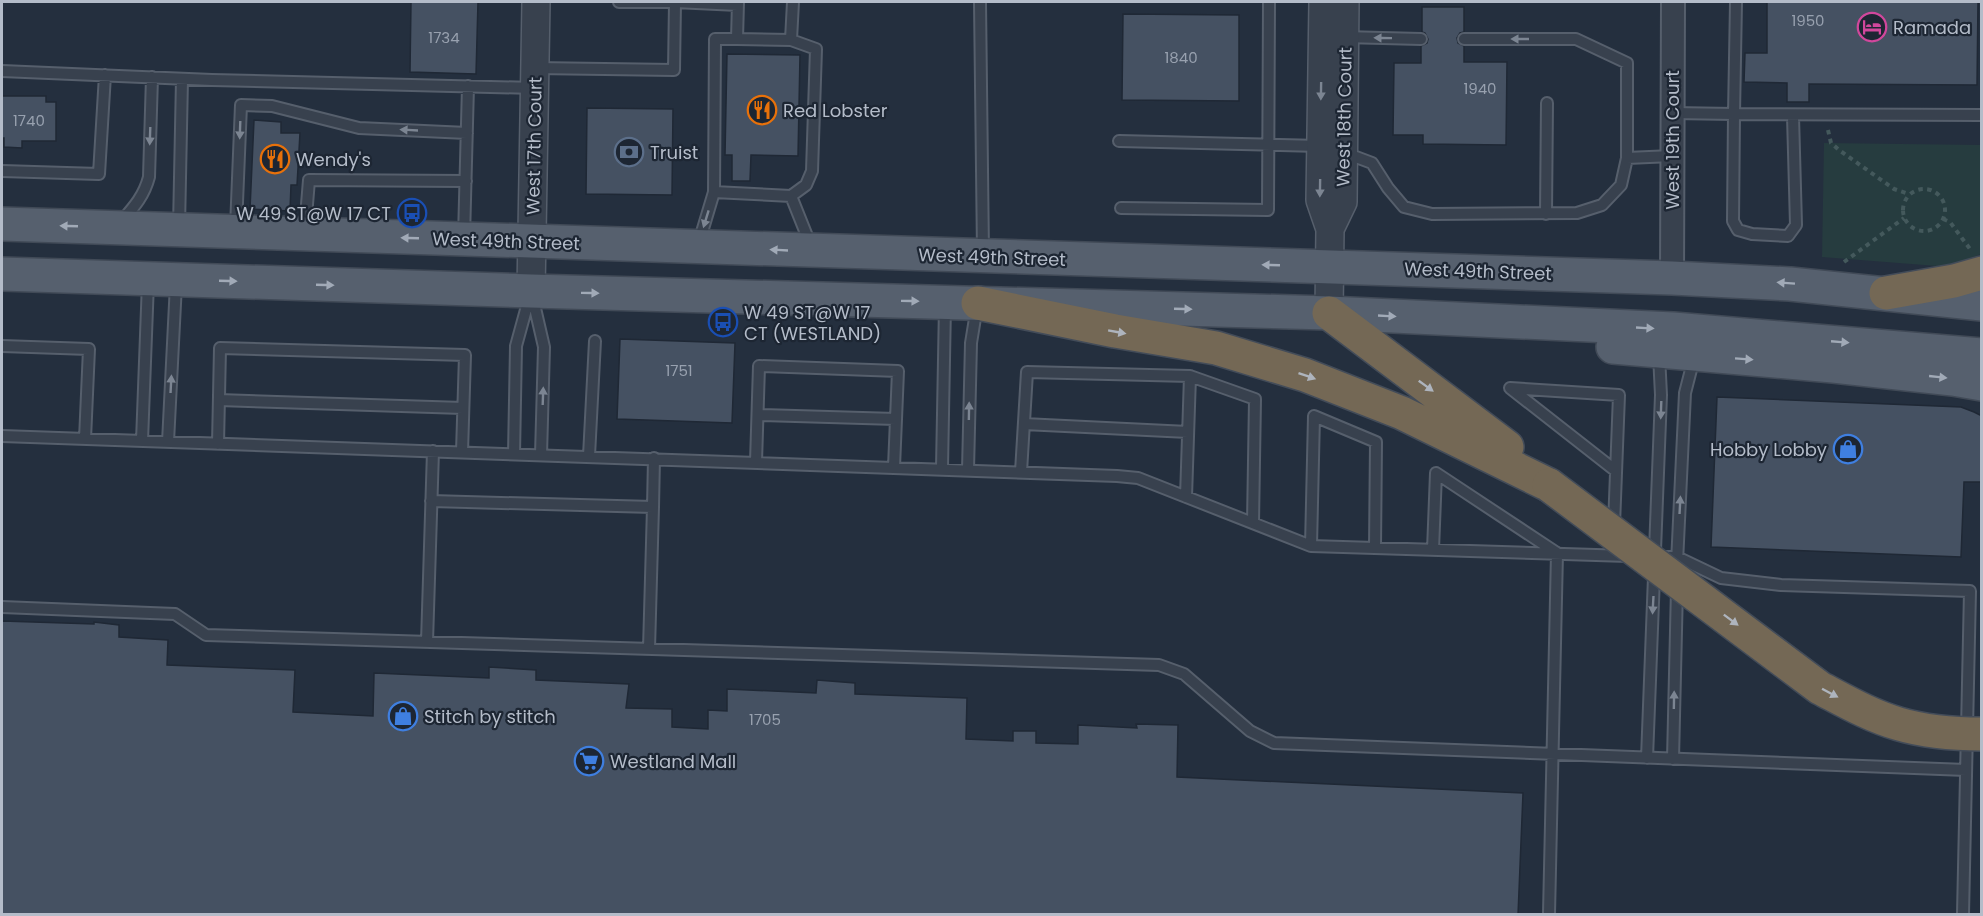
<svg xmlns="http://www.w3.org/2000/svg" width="1983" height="916" viewBox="0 0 1983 916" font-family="Poppins,sans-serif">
  <rect width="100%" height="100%" fill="#242f3e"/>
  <!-- green -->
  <path fill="#263c3f" d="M1824 143 1981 145V254L1953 265 1937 266 1822 257Z"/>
  <!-- building -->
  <path fill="#455162" stroke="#1f2835" stroke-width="1.5" d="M411 2H478L476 74 410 72Z
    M1767 2H1978L1977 85 1809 84V102H1787V83L1744 82 1745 53H1767Z
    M1422 7H1464V32L1460 33 1457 38 1458 43 1464 46V62H1507L1506 145 1423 144V135H1393L1394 63H1421V46L1427 43 1428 39 1425 33 1422 32Z
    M1123 14 1239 15V101L1122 100Z
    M727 54 800 55 798 156 751 155 750 181H732V155H725Z
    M2 96H46V102H56V141H22V148L4 147V138H2Z
    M587 108 673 109 672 195 586 194Z
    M254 120 281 122V133H300L297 185H291L290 211 250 209Z
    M620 339 735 343 732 423 617 419Z
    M1717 397 1961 407 1974 412 1982 416V482H1964L1961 557 1711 547Z
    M2 621 94 624V622L119 625V637L168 640 167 665 295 670 293 712 373 716 374 673 489 678V667L536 670V680L629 684 626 708 672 709V727L708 729V710L727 711V689L816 693 817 680 855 683V694L967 698 966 739 1013 741V731H1036V743L1078 744V725L1137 728 1136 724 1178 725 1177 777 1523 793 1518 915H2Z"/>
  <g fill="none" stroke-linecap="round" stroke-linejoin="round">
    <!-- service casing -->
    <g stroke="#565f6c" stroke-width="14">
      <path id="service" d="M675 2 738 5
        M738 2 737 39 791 40 793 2
        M980 2 983 253
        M1344 37 1421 39
        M1464 39H1576L1627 63V158
        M535 68 674 70 675 2H619
        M2 71 212 80 534 88
        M1673 113 1734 114 1736 2
        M1793 116 1796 225 1788 236 1752 234 1738 230 1733 221 1734 114 1982 115
        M1119 141 1320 146
        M1345 156 1356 157 1372 163 1388 188 1404 207 1432 214 1577 213 1602 205 1621 185 1627 158 1672 156
        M2 171 99 174 105 75
        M714 192 791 196 806 185 812 171 816 49 791 40
        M791 196 811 246
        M1121 208 1268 210 1269 2
        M1546 214 1547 103
        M121 222C134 207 144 196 149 177L152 77
        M179 227 182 79
        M236 227 241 105 272 106 359 128 467 133
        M305 229 309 180 466 181
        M464 237 468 86
        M699 242 714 192 715 39H737
        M532 295 544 347 541 455
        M2 346 89 349 85 439
        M219 400 463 408
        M758 415 896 419
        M1024 424 1188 432
        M2 436 1117 476 1138 478 1311 546 1628 556
        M142 441 148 282
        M168 442 176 284
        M218 444 220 348 465 355 462 452
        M514 454 516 346 530 295
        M589 456 595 341
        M756 462 759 366 898 371 894 467
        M942 468 945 305
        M968 470 971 343 977 306
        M1021 472 1027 372 1190 376 1255 399 1253 523
        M1186 497 1190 376
        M431 501 653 507 649 649
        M653 507 654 458
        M1614 525 1619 395 1510 388 1616 471
        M1311 546 1314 416 1376 442 1375 548
        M1433 550 1436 473 1557 553 1549 914
        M1659 557H1677L1721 578 1781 585 1970 591 1963 914
        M1677 563 1685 393 1694 358
        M2 607 175 614 206 635 1159 665 1184 674 1250 731 1274 743 1966 770
        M427 642 433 451
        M1647 758 1661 395 1659 355
        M1673 759 1677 588"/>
    </g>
    <!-- minor casing -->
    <g stroke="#565f6c" stroke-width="26">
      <path id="minor" d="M1672 278 1673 2"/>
    </g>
    <!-- tertiary casing -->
    <g stroke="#565f6c" stroke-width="30">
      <path id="tertiary" d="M1323 2 1320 200 1330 229 1329 313
        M1330 229 1343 202 1345 2
        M531 291 536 2"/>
    </g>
    <!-- primary casing -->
    <g stroke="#414a57" stroke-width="36">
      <path id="primary" d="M2 224 1672 278 1790 284 1982 304
        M2 274 531 291 1329 313 1673 329 1982 355
        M1613 347 1833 366 1953 379 1982 384"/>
    </g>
    <!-- motorway casing -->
    <g stroke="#434c59" stroke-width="36">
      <path id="motorway" d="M1886 293 1954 281 1982 273
        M978 303 1115 331 1216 348 1305 375 1402 413 1549 485
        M1329 313 1507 447"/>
    </g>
    <!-- path -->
    <path stroke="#44595c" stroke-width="4" stroke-dasharray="4.5 4.5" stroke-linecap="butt" d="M1828 130 1831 143 1839 150 1894 189 1909 194
      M1903 210a21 21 0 1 1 42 0a21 21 0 1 1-42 0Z
      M1943 219 1950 222 1970 249
      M1844 262 1904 218"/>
    <!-- service -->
    <use href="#service" stroke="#38414e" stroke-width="10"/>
    <!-- minor -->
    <use href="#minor" stroke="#38414e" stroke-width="22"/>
    <!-- tertiary -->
    <use href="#tertiary" stroke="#38414e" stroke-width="27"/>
    <!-- primary -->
    <use href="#primary" stroke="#56606e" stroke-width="33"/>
    <!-- motorway -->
    <use href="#motorway" stroke="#746855" stroke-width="33"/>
    <!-- motorway-bridge casing -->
    <g stroke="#434c59" stroke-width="36" stroke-linecap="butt">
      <path id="motorway-bridge" d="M1549 485 1820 688C1845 701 1871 716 1899 724 1926 732 1954 734 1982 734"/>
    </g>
    <!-- motorway-bridge -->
    <use href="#motorway-bridge" stroke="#746855" stroke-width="33"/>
  </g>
  <!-- one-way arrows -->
  <defs><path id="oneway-solid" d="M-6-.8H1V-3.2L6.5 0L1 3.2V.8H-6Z" transform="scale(1.5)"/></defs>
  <g fill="#7c8592">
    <use href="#oneway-solid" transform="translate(1383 38) rotate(-179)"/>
    <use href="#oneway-solid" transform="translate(1520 39) rotate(180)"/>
    <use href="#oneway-solid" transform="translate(1321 91) rotate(91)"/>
    <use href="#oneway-solid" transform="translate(240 130) rotate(92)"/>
    <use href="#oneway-solid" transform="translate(409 130) rotate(-177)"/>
    <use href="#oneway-solid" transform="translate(150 136) rotate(92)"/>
    <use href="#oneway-solid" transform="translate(1320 188) rotate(91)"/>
    <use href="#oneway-solid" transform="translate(706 219) rotate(107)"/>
    <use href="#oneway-solid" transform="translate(171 384) rotate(-87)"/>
    <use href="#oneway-solid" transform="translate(543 396) rotate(-88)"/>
    <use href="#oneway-solid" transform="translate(1661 410) rotate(92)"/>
    <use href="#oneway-solid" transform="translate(969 411) rotate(-89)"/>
    <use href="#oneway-solid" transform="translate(1680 505) rotate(-87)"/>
    <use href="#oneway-solid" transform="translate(1653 605) rotate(93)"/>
    <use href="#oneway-solid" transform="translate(1674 700) rotate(-89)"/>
  </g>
  <g fill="#a1aab7">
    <use href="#oneway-solid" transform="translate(69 226) rotate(-178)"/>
    <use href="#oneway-solid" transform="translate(410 238) rotate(-178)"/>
    <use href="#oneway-solid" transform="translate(779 250) rotate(-177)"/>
    <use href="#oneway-solid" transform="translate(1271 265) rotate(-178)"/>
    <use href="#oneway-solid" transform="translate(228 281) rotate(2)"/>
    <use href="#oneway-solid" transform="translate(1786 283) rotate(-176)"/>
    <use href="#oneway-solid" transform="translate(325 285) rotate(2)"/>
    <use href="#oneway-solid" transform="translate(590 293) rotate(1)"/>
    <use href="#oneway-solid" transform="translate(910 301) rotate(1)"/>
    <use href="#oneway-solid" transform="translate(1183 309) rotate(2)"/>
    <use href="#oneway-solid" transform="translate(1387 316) rotate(3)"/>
    <use href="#oneway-solid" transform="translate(1645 328) rotate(3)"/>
    <use href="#oneway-solid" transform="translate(1840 342) rotate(5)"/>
    <use href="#oneway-solid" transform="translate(1744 359) rotate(4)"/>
    <use href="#oneway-solid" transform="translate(1938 377) rotate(6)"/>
  </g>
  <g fill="#aeb4bd">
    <use href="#oneway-solid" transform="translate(1117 332) rotate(10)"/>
    <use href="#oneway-solid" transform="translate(1307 376) rotate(19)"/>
    <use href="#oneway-solid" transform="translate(1426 386) rotate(36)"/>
    <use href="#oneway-solid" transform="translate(1731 620) rotate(37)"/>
    <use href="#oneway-solid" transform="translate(1830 693) rotate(28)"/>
  </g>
  <!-- icons -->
  <defs>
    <g id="hotel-ring" transform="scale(1.5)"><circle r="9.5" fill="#1d2633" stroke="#d1479c" stroke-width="1.5"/><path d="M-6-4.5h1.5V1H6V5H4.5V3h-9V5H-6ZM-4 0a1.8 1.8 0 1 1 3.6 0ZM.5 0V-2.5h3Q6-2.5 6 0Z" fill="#d1479c"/></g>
    <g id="restaurant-ring" transform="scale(1.5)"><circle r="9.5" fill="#1d2633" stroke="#e8710a" stroke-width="1.5"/><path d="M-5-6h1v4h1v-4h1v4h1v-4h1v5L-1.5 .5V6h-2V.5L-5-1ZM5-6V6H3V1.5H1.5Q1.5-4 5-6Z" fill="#e8710a"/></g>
    <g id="bank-ring" transform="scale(1.5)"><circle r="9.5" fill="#1d2633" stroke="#5c6f8a" stroke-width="1.5"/><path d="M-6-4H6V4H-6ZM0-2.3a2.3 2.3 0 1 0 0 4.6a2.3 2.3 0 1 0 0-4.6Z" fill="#5c6f8a"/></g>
    <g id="bus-ring" transform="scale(1.5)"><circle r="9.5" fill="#1d2633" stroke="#1a4fb4" stroke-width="1.5"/><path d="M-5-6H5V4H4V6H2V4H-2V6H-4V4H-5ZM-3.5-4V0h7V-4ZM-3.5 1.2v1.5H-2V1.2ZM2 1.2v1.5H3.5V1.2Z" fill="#1a4fb4"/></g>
    <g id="shop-ring" transform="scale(1.5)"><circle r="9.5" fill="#1d2633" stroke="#3f7fe0" stroke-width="1.5"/><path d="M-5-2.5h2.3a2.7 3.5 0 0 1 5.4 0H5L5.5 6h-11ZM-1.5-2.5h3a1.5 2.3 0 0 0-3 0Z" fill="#3f7fe0"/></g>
    <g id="supermarket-ring" transform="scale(1.5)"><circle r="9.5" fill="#1d2633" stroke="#3f7fe0" stroke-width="1.5"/><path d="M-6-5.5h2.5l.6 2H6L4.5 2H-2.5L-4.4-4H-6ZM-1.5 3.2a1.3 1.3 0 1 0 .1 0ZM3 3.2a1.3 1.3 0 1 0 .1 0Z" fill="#3f7fe0"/></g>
  </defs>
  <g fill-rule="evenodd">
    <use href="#hotel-ring" x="1872" y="27"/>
    <use href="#restaurant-ring" x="762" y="110"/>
    <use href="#bank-ring" x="629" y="152"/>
    <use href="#restaurant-ring" x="275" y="159"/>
    <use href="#bus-ring" x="412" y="213"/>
    <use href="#bus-ring" x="723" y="322"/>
    <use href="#shop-ring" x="1848" y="449"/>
    <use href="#shop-ring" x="403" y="716"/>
    <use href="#supermarket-ring" x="589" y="761"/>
  </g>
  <g text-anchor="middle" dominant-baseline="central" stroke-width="4.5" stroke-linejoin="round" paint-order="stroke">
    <!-- number labels -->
    <g font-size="15" fill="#98a1af">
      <text x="1808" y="20">1950</text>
      <text x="444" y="37">1734</text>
      <text x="1181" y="57">1840</text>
      <text x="1480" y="88">1940</text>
      <text x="29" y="120">1740</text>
      <text x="679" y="370">1751</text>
      <text x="765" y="719">1705</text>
    </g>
    <!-- poi labels -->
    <g font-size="18" fill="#b4bcc9" stroke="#1d2633" text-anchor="start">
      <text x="1893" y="27">Ramada</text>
      <text x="783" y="110">Red Lobster</text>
      <text x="650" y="152">Truist</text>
      <text x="296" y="159">Wendy's</text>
      <text x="391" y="213" text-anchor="end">W 49 ST@W 17 CT</text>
      <text x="744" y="312">W 49 ST@W 17<tspan x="744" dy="21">CT (WESTLAND)</tspan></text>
      <text x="1827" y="449" text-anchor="end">Hobby Lobby</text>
      <text x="424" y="716">Stitch by stitch</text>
      <text x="610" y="761">Westland Mall</text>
    </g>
    <!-- street labels -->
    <g font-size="18" fill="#b4bcc9" stroke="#1d2633">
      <text transform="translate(1344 117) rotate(-89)">West 18th Court</text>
      <text transform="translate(1672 140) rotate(-90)">West 19th Court</text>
      <text transform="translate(534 146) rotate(-89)">West 17th Court</text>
      <text transform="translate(506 241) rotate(2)">West 49th Street</text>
      <text transform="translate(992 257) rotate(2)">West 49th Street</text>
      <text transform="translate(1478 271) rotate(2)">West 49th Street</text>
    </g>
  </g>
  <!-- border -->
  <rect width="1983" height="916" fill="none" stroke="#b4bcc9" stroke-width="6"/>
</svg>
